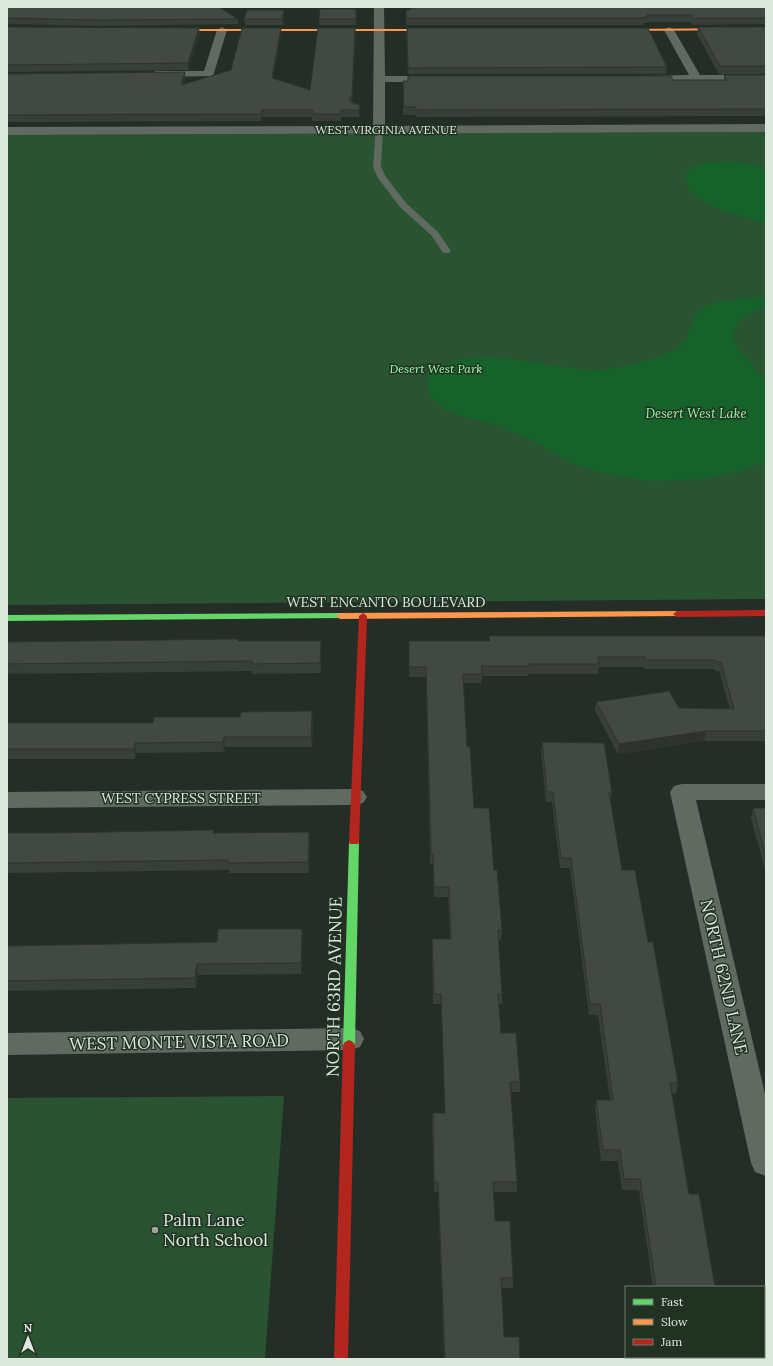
<svg xmlns="http://www.w3.org/2000/svg" width="773" height="1366" viewBox="0 0 773 1366" font-family="Lora,serif">
  <rect width="100%" height="100%" fill="#252e26"/>
  <!-- green -->
  <path fill="#2a5431" d="M766 132V599L7 605V135Z
    M284 1096 265 1359H7V1098Z"/>
  <!-- water -->
  <path fill="#16622b" d="M721 162H739L766 169V223C746 218 682 203 686 176 688 163 711 163 721 162Z
    M766 296V307C749 312 724 325 737 347 739 351 744 355 747 359 753 366 759 373 766 379V461L740 471 704 479 648 481 604 473 572 464 539 444 498 425 472 419 445 410 430 397 427 386 430 371C481 345 521 363 573 368 582 369 592 371 600 370 620 368 670 358 683 343 693 333 689 317 701 309 721 296 744 301 766 296Z"/>
  <g fill="none" stroke-linecap="round" stroke-linejoin="round">
    <!-- lane -->
    <path fill="#606a61" fill-rule="evenodd" d="M376 127H382L383 129 381 167 386 177 406 203 438 232 451 251 449 253H443L432 236 400 207 378 178 373 167Z"/>
    <!-- street -->
    <path fill="#606a61" fill-rule="evenodd" d="M374 7H384L385 76H437L443 79 437 82H385V126L766 124V132L7 135V127L373 126Z
      M222 27 227 30 213 76 156 77 150 74 156 71H204L217 30Z
      M669 27 674 30 700 75H766V81H638L636 79 638 77 642 76 689 75 664 30Z
      M682 784H766V800H696L766 1098V1176L755 1172 751 1163 670 792 674 786Z
      M355 789 363 791 367 797 363 803 355 805 7 808V792Z
      M350 1028 360 1031 364 1039 360 1047 350 1050 7 1055V1033Z"/>
    <!-- fast -->
    <path fill="#63d668" fill-rule="evenodd" d="M340 613 344 616 343 618 7 621V615Z
      M354 839 358 840 359 842 355 1045 353 1048 349 1050 345 1048 343 1045 349 842 350 840Z"/>
    <!-- slow -->
    <path fill="#ff974d" fill-rule="evenodd" d="M766 28V30L619 31 617 30 619 29Z
      M169 29H437L439 30 437 31H168Z
      M677 611 681 614 680 616 340 619 336 616 340 613Z"/>
    <!-- jam -->
    <path fill="#b3261e" fill-rule="evenodd" d="M766 610V616L677 617 673 614 677 611Z
      M363 613 367 616 359 842 358 844H350L349 842 359 616Z
      M349 1040 353 1042 355 1045 348 1359H334L343 1045 345 1042Z"/>
  </g>
  <!-- wall -->
  <path fill="#383f39" d="M7 7 238 19V24L99 26 7 24Z
    M416 7H766V24L693 25 690 22H647V23H643V25H406V10H410L416 8Z
    M356 9V25H319V19Z
    M284 16 283 25H245L244 19Z
    M7 27 200 34 188 70 7 72Z
    M698 27H766V74H719L697 34Z
    M281 28V34L273 78 310 90 356 34 352 103 360 105 359 117H341V121H312V117H262L261 121 7 122V74L185 79 184 84 231 70Z
    M406 34 667 67 666 74H408Z
    M724 75H766V116L416 117V115H403V81L724 80Z
    M489 636H766V741H704L618 754 595 711 596 702 679 708 730 709 719 671H715L714 669H645L644 667H599L598 674H528V676H482L481 683H463L467 747 474 808 494 870 502 930 501 940H498L502 994V1004H499L501 1033 520 1082V1092H511L517 1182V1192H494L495 1221 513 1278V1288H501L504 1337 520 1359H444L438 1192H434L432 1124 433 1113H445L441 1004H433L432 950V939H450L448 897H434L433 864H430L426 677H409V650L489 641Z
    M238 641 321 650V673L252 674V671L7 674V642Z
    M313 721 312 747H225L224 752 136 753 135 759H7V723H153Z
    M542 742 612 792 610 802 622 870 648 942 678 1083 676 1094H672L689 1194 715 1287H653L639 1190H622L618 1161H601L595 1110 596 1100H610L598 1015H589L570 868H560L552 802H546L541 752Z
    M753 808H766V873L751 818Z
    M7 833H214L310 842 309 873H229V870L7 873Z
    M302 929 303 939 301 974 198 975 196 988 7 991V946L217 942Z
    M655 1357H727V1359H656Z"/>
  <!-- shaded-wall -->
  <path fill="#2e332e" d="M284 10V16L283 25 282 19Z
    M199 28 200 34 188 70V63Z
    M281 28V34L272 84V78Z
    M355 28 356 34 352 103V97Z
    M185 72V79L181 92V85Z
    M262 110V117L261 121V114Z
    M321 641V673L320 663Z
    M312 711 313 721 312 747 311 737Z
    M706 731 704 741 618 754 619 744Z
    M224 737 225 747 224 752 223 742Z
    M135 743 136 753 135 759 134 749Z
    M309 832 310 842 309 873 308 862Z
    M302 929 303 939 301 974V963Z
    M197 964 198 975 196 988 195 978Z"/>
  <!-- building -->
  <path fill="#414942" stroke="#2e332e" d="M7 7H219L238 19 98 20 7 18Z
    M418 7H766V18H693L691 15H647L648 17H643L644 18H406V10H410V8H418Z
    M320 9H356V19H319Z
    M247 10H284L282 19H244Z
    M7 27 199 28 188 63 7 65Z
    M698 27H766V66H720Z
    M242 28H281L272 78 310 90 318 28H355L352 97H350V102L360 105 359 110H341V114H312L313 110H262L261 114 7 115V74L185 72 181 85 231 70Z
    M407 28H648L667 67 408 68Z
    M724 75H766V109L416 110V107H404L403 81H408V76H671L673 80H727Z
    M489 636H766V731H706L619 744 596 702 669 691 679 708 734 709 721 662H716V660H646L645 657H598L599 664H528L529 666H481L482 674H463L467 747H470L474 808H489L494 870H497L502 930H498L502 994H498L501 1033H516L520 1082H510L517 1182H493L495 1221H510L513 1278H501L504 1337H519L520 1359H445L438 1182H434L433 1113H445L441 994H434L432 939H451L449 887H434L433 854H431L426 667H409V641H490Z
    M238 639V641H321L320 663 252 664V661L7 664V642Z
    M312 711 311 737H224L223 742 135 743 134 749H7V723H153L154 717H240L241 712Z
    M542 742 604 743 612 792H609L622 870H635L648 942H653L678 1083H670L689 1194H699L715 1287H656L640 1179H624L620 1150H603L596 1100H613L600 1004H590L571 858H561L553 792H547Z
    M753 808H766V857Z
    M214 830 213 833 309 832 308 862 228 863V860L7 863V833H49Z
    M218 929H302L301 963 197 964 195 978 7 981V946L217 942Z
    M659 1357H727V1359H659Z"/>
  <!-- markers -->
  <circle fill="#9da79e" stroke="#213223" stroke-width="1.5" cx="155" cy="1230" r="4"/>
  <g text-anchor="middle" dominant-baseline="central" stroke-width="3" stroke-linejoin="round" paint-order="stroke">
    <!-- far-street labels -->
    <g font-size="12" fill="#dde8de" stroke="#213223">
      <text x="386" y="129">WEST VIRGINIA AVENUE</text>
    </g>
    <!-- far-park labels -->
    <g font-size="12" font-style="italic" fill="#99fea8" stroke="#213223">
      <text x="436" y="368">Desert West Park</text>
    </g>
    <!-- far-water labels -->
    <g font-size="13" font-style="italic" fill="#93f8a2" stroke="#213223">
      <text x="696" y="413">Desert West Lake</text>
    </g>
    <!-- street labels -->
    <g font-size="14" fill="#dde8de" stroke="#213223">
      <text x="386" y="602">WEST ENCANTO BOULEVARD</text>
      <text x="181" y="798">WEST CYPRESS STREET</text>
    </g>
    <!-- near-street labels -->
    <g font-size="17" fill="#dde8de" stroke="#213223">
      <text transform="translate(724 977) rotate(77)">NORTH 62ND LANE</text>
      <text transform="translate(334 987) rotate(-89)">NORTH 63RD AVENUE</text>
      <text transform="translate(179 1042) rotate(-1)">WEST MONTE VISTA ROAD</text>
    </g>
    <!-- near-poi labels -->
    <g font-size="17" fill="#dde8de" stroke="#213223" text-anchor="start">
      <text x="163" y="1220">Palm Lane<tspan x="163" dy="20">North School</tspan></text>
    </g>
  </g>
  <!-- border -->
  <rect width="773" height="1366" fill="none" stroke="#dde8de" stroke-width="16"/>
  <!-- legend -->
  <rect x="625" y="1286" width="140" height="72" fill="#213223" stroke="#6c7b6e"/>
  <rect x="633" y="1299" width="20" height="6" fill="#63d668" stroke="#6c7b6e"/>
  <text x="661" y="1306" font-size="12" fill="#dde8de">Fast</text>
  <rect x="633" y="1319" width="20" height="6" fill="#ff974d" stroke="#6c7b6e"/>
  <text x="661" y="1326" font-size="12" fill="#dde8de">Slow</text>
  <rect x="633" y="1339" width="20" height="6" fill="#b3261e" stroke="#6c7b6e"/>
  <text x="661" y="1346" font-size="12" fill="#dde8de">Jam</text>
  <!-- north arrow -->
  <g transform="translate(28 1338)" stroke="#213223" stroke-width="3" paint-order="stroke">
  <path d="M0-3L7 15L0 10L-7 15Z" fill="#dde8de"/>
  <text y="-6" font-size="11" font-weight="bold" text-anchor="middle" fill="#dde8de">N</text>
  </g>
</svg>
